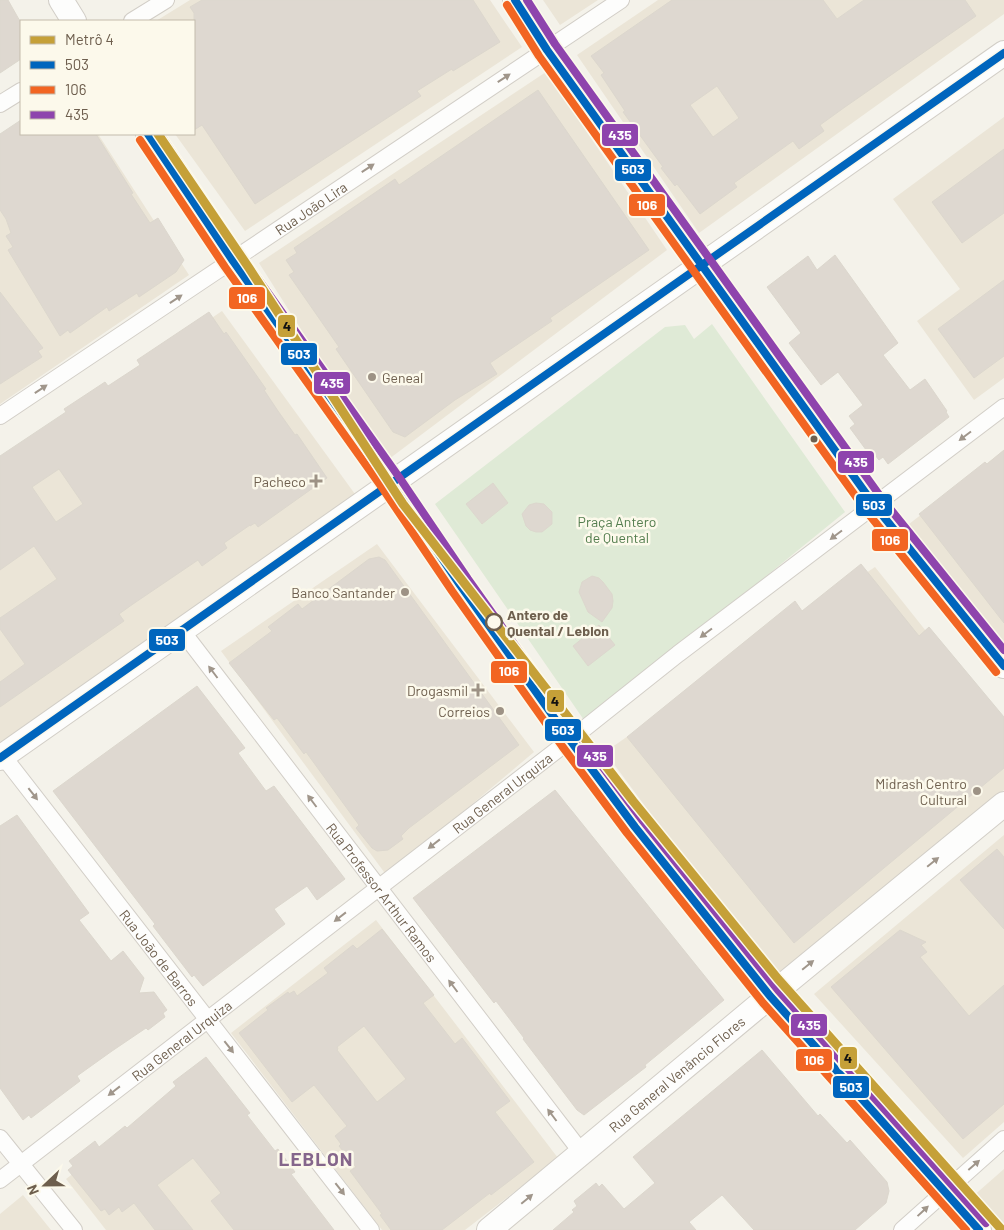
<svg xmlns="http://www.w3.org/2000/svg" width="1004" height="1230" viewBox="0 0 1004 1230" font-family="Barlow,sans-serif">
  <rect width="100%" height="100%" fill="#f4f2ea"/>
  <!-- residential -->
  <path fill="#ebe5d7" d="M190 0H490L522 47 245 231 175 134H194V21H156Z
    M543 0H598L560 25Z
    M658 0H1004V14L699 233 577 55Z
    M546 72 667 250 385 462 259 263Z
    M1004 117V378L974 400 917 321 960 289 893 199Z
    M21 130V134H98L189 275 0 404V144Z
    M222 311 360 501 0 761V462Z
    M1004 450V650L904 528Z
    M377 544 534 752 387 876 221 651Z
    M875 567 1004 729V790L778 986 605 752 790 624Z
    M1004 835V1122L963 1158 814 994Z
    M376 920 558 1158 465 1230H382L231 1033Z
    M204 1074 322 1230H106L66 1179Z
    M1004 1169V1230H1001L971 1198Z
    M23 1195 51 1230H0V1214Z"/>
  <!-- green -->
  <path fill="#dfead6" d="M712 324 845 512 586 723 435 504 665 327 685 325 694 339Z"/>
  <!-- building -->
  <path fill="#ded8d0" stroke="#dcd7cd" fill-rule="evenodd" d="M0 0H8L21 23V59L0 73Z
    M202 0H473L500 42 453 71 452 69 417 91 421 96 255 204 202 125 194 130V13L190 7Z
    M672 0H823L837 19 864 0H965L976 16 845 107 820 125 824 131 799 149 793 141 734 183 737 187 700 214 677 184 675 186 661 168 663 167 623 112 625 111 601 75 604 73 591 56ZM717 86 739 118 713 137 690 105Z
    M538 90 649 250 550 318 552 321 490 363 497 374 455 400 405 437 393 432 336 349 339 347 289 275 294 272 286 260 297 253 294 248 395 179 399 185Z
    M21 120V134H96L133 193 131 194 150 223 158 218 184 260 176 272 139 297 137 293 109 311 107 307 70 333 68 330 60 336 8 250 13 247 6 236 11 233 6 219 0 210V134Z
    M1004 149V213L962 243 932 202Z
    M835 255 898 343 883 355 910 390 925 379 947 411 946 412 949 417 888 464 883 457 879 460 875 455 872 458 850 428 855 424 849 416 863 405 838 372 821 385 789 343 801 333 767 287 808 256 817 270Z
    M1004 280V356L974 378 938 329Z
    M0 292 43 348 38 351 42 357 0 384Z
    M209 312 224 334 226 332 266 389 264 390 278 411 295 435 297 434 327 478 258 527 255 523 250 526V525L224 543 227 548 202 566 198 560 133 604 119 614 124 621 0 707V682L25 664 0 629V618L57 579 34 546 0 570V456L66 412 64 409 105 382 108 386 140 365 137 360ZM59 469 83 504 56 522 32 487Z
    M1004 450V623L919 514 985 462 987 464Z
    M493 483 508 503 482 524 466 504Z
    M536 503 544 504 552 512V524L542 532H536L530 530 526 526 522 514 529 505Z
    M379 557 385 560 519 745 409 828 401 836 403 839 388 850 377 851 372 848 356 828 359 825 306 752 304 754 277 718 274 720 229 663 272 631 268 627 298 604 302 609 369 559Z
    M861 564 919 636 929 627 1004 717V768L794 943 627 737 795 601 802 611Z
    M592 576 599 578 603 582 612 594 613 601 612 608 602 622 588 612 579 592 582 582Z
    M599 625 615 645 588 666 573 646Z
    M197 686 245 748 238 753 266 791 274 786 345 879 317 900 307 886 274 909 285 924 203 986 194 975 192 977 153 926 155 924 53 791Z
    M555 790 724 1000 645 1065 646 1067 584 1115 577 1110 523 1039 524 1038 496 1001 494 1003 413 898Z
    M17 815 89 913 79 920 111 961 123 951 144 978 139 993 154 992 167 1010 163 1013 165 1017 148 1030 146 1028 112 1051 77 1076 80 1081 31 1118 29 1115 23 1120 0 1088V826Z
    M997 849 1004 857V929L960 880Z
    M382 929 434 995 423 1003 455 1044 462 1038 510 1101 495 1112 534 1162 491 1195 490 1193 442 1230H391L380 1215 382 1214 350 1171 356 1167 339 1146 341 1144 335 1136 347 1126 314 1085 292 1102 239 1033 268 1010 266 1008 288 992 289 994 294 991 297 996 328 973 324 968 353 945 357 949ZM364 1026 406 1079 377 1102 337 1050 338 1049 337 1047Z
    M900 930 926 942 921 945 927 952 920 957 969 1016 1004 985V1104L963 1139 831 987Z
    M762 1050 818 1116 820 1114 847 1143 850 1140 887 1182 889 1191 886 1203 855 1230H754L722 1195 689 1222 696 1230H553L574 1212 572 1210 577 1206 574 1201 596 1183 599 1187 602 1184 624 1209 655 1183 633 1157Z
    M206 1057 250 1113 247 1115 275 1151 278 1149 295 1172 291 1174 334 1230H234L211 1201 221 1193 193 1158 157 1185 193 1230H155L134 1203 122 1212 119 1207 109 1215 105 1209 101 1211 68 1170 73 1166 69 1161 95 1141 99 1147 125 1126 127 1128 176 1086 173 1082Z"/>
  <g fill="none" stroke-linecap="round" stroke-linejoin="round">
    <!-- street casing -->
    <g stroke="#d2cec7" stroke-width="18">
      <g id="street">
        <path d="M132 21 166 0"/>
        <path d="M0 104 21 91"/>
        <path id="s1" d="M0 416 621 0"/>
        <path id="s2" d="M182 631 582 1153"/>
        <path id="s3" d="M3 756 371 1230"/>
        <path d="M0 1138 74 1230"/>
        <path id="s4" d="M0 1180 570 740 678 654 1004 407"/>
        <path d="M902 1230 1004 1139"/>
      </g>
    </g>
    <!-- secondary casing -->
    <g stroke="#d2cec7" stroke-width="26">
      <g id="secondary">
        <path d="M61 0 74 21"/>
        <path d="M515 0 547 50 630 166 875 506 1004 666"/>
        <path d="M148 134 233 261 391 483 460 585 570 740 635 827 770 996 979 1230"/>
        <path d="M0 758 1004 53"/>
        <path id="s5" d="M489 1230 770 996 1004 804"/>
      </g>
    </g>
    <!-- street -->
    <use href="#street" stroke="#fdfdfc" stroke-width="16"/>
    <!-- secondary -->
    <use href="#secondary" stroke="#fdfdfc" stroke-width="24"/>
    <!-- bus-1 casing -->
    <g stroke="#fcf9eb" stroke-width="11">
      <path id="bus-1" d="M515 0 547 50 875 506 1004 666
        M148 134 233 261 391 483 460 585 570 740 635 827 770 996 979 1230
        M0 758 1004 53"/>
    </g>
    <!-- bus-2 casing -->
    <g stroke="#fcf9eb" stroke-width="11">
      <path id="bus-2" d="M507 5 539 56 867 512 996 672
        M140 140 225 267 383 489 452 591 562 746 627 833 763 1003 966 1230"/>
    </g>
    <!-- bus-3 casing -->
    <g stroke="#fcf9eb" stroke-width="11">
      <path id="bus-3" d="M527 0 555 44 883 500 1004 650
        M160 134 241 255 399 477 468 579 578 734 643 821 778 990 986 1223"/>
    </g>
    <!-- bus-1 -->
    <use href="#bus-1" stroke="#0065bd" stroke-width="8"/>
    <!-- bus-2 -->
    <use href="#bus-2" stroke="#f26522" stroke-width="8"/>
    <!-- bus-3 -->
    <use href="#bus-3" stroke="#8e44ad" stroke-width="8"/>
    <!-- metro-1 casing -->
    <g stroke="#fcf9eb" stroke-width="12">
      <path id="metro-1" d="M158 134 249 268 403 504 633 801 778 979 1002 1230"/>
    </g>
    <!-- metro-1 -->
    <use href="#metro-1" stroke="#c5a038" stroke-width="9"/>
  </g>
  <!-- one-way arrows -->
  <defs><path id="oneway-solid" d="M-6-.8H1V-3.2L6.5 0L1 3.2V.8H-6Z" transform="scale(1.25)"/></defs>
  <g fill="#a0968b">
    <use href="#oneway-solid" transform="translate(504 78) rotate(-33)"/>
    <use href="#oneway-solid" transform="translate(368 168) rotate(-33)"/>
    <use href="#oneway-solid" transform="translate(176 299) rotate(-34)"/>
    <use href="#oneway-solid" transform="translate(41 389) rotate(-34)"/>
    <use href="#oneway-solid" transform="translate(965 436) rotate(143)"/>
    <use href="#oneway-solid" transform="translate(836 535) rotate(143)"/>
    <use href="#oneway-solid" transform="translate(706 633) rotate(143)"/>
    <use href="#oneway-solid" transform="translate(213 672) rotate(-127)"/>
    <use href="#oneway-solid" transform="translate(33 794) rotate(52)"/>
    <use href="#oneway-solid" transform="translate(312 801) rotate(-127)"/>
    <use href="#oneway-solid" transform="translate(434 844) rotate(142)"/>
    <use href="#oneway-solid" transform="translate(933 862) rotate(-39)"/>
    <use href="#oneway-solid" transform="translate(340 917) rotate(142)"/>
    <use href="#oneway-solid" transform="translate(808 965) rotate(-39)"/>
    <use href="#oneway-solid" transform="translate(453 986) rotate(-127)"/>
    <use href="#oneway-solid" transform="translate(229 1047) rotate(52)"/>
    <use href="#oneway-solid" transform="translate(114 1091) rotate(142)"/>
    <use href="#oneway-solid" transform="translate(552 1115) rotate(-127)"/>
    <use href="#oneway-solid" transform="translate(974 1165) rotate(-41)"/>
    <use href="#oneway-solid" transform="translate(340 1189) rotate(52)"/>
    <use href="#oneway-solid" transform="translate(527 1199) rotate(-40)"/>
    <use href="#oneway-solid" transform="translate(923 1211) rotate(-43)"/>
  </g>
  <!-- markers -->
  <g fill="#9d9285" stroke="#fcf9eb" stroke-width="2">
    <circle cx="372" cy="377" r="5"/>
    <path d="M313.5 473.5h5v5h5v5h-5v5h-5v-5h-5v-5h5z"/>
    <circle cx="405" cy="592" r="5"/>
    <path d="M475.5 682.5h5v5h5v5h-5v5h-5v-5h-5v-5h5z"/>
    <circle cx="500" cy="711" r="5"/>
    <circle cx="977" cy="791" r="5"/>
  </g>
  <circle fill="#6e5f4e" stroke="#fcf9eb" stroke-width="2" cx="814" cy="439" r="4.5"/>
  <circle fill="#fcf9eb" stroke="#6e5f4e" stroke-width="2.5" cx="494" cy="622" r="8"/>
  <g text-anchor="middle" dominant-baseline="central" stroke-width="5" stroke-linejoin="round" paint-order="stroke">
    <!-- street labels -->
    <g font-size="14" fill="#6e5f4e" stroke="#fcf9eb">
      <text stroke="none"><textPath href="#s1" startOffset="374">Rua João Lira</textPath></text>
      <text stroke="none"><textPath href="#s4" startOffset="634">Rua General Urquiza</textPath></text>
      <text stroke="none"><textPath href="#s2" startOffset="329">Rua Professor Arthur Ramos</textPath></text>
      <text stroke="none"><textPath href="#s3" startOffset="255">Rua João de Barros</textPath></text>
      <text stroke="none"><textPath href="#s4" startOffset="229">Rua General Urquiza</textPath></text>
      <text stroke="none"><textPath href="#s5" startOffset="244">Rua General Venâncio Flores</textPath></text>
    </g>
    <!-- poi labels -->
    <g font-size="14" fill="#6e5f4e" stroke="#fcf9eb" text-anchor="end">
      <text x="382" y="377" text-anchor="start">Geneal</text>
      <text x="306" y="481">Pacheco</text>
      <text x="395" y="592">Banco Santander</text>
      <text x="468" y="690">Drogasmil</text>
      <text x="490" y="711">Correios</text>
      <text x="967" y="783">Midrash Centro<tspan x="967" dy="16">Cultural</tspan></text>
    </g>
    <!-- park labels -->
    <g font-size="14" fill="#537d4e" stroke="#fcf9eb">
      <text x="617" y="521">Praça Antero<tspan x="617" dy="16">de Quental</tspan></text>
    </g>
    <!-- stop labels -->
    <g font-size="14" font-weight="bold" fill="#6e5f4e" stroke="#fcf9eb" text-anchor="start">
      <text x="507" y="614">Antero de<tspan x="507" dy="16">Quental / Leblon</tspan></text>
    </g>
    <!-- district labels -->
    <g font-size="19" font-weight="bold" letter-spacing="1" fill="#85668b" stroke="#fcf9eb">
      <text x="316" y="1158">LEBLON</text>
    </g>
  </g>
  <g stroke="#fcf9eb" stroke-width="2">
    <rect x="601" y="123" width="38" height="24" rx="5" fill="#8e44ad"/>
    <rect x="614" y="158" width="38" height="24" rx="5" fill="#0065bd"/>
    <rect x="628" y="193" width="38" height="24" rx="5" fill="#f26522"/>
    <rect x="228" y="286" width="38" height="24" rx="5" fill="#f26522"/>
    <rect x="277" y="314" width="19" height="24" rx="5" fill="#c5a038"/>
    <rect x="280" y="342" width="38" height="24" rx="5" fill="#0065bd"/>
    <rect x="313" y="371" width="38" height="24" rx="5" fill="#8e44ad"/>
    <rect x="837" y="450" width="38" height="24" rx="5" fill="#8e44ad"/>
    <rect x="855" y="493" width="38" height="24" rx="5" fill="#0065bd"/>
    <rect x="871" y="528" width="38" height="24" rx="5" fill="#f26522"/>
    <rect x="148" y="628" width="38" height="24" rx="5" fill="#0065bd"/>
    <rect x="490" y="660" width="38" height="24" rx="5" fill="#f26522"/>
    <rect x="546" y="689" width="19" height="24" rx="5" fill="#c5a038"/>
    <rect x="544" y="718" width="38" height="24" rx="5" fill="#0065bd"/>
    <rect x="576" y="744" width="38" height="24" rx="5" fill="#8e44ad"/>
    <rect x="790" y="1013" width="38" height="24" rx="5" fill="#8e44ad"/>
    <rect x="839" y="1046" width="19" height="24" rx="5" fill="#c5a038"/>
    <rect x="795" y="1048" width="38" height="24" rx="5" fill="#f26522"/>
    <rect x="832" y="1075" width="38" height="24" rx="5" fill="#0065bd"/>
  </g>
  <g font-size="14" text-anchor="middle" font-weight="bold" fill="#fff">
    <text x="620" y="140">435</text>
    <text x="633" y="174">503</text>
    <text x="647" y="210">106</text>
    <text x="247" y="303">106</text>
    <text x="299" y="359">503</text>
    <text x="332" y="388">435</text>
    <text x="856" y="467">435</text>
    <text x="874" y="510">503</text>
    <text x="890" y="545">106</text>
    <text x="167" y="645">503</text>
    <text x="509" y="676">106</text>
    <text x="563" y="735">503</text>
    <text x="595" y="761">435</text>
    <text x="809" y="1030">435</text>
    <text x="814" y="1065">106</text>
    <text x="851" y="1092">503</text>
  </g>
  <g font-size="14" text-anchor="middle" font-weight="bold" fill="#111">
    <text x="287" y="331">4</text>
    <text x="555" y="706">4</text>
    <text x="848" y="1063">4</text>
  </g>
  <!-- legend -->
  <rect x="20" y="20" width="175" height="115" fill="#fcf9eb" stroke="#c3bbac"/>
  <rect x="30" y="36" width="25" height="8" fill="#c5a038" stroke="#c3bbac"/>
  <text x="65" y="45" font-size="15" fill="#6e5f4e">Metrô 4</text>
  <rect x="30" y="61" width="25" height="8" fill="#0065bd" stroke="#c3bbac"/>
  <text x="65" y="70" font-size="15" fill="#6e5f4e">503</text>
  <rect x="30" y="86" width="25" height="8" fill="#f26522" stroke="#c3bbac"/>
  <text x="65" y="95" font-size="15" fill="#6e5f4e">106</text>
  <rect x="30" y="111" width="25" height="8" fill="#8e44ad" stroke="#c3bbac"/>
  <text x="65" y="120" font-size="15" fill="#6e5f4e">435</text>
  <!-- north arrow -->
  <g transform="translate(45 1185) rotate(248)" stroke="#fcf9eb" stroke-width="4" paint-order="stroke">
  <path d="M0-4L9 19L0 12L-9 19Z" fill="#6e5f4e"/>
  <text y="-8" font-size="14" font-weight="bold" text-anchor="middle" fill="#6e5f4e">N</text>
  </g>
</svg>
